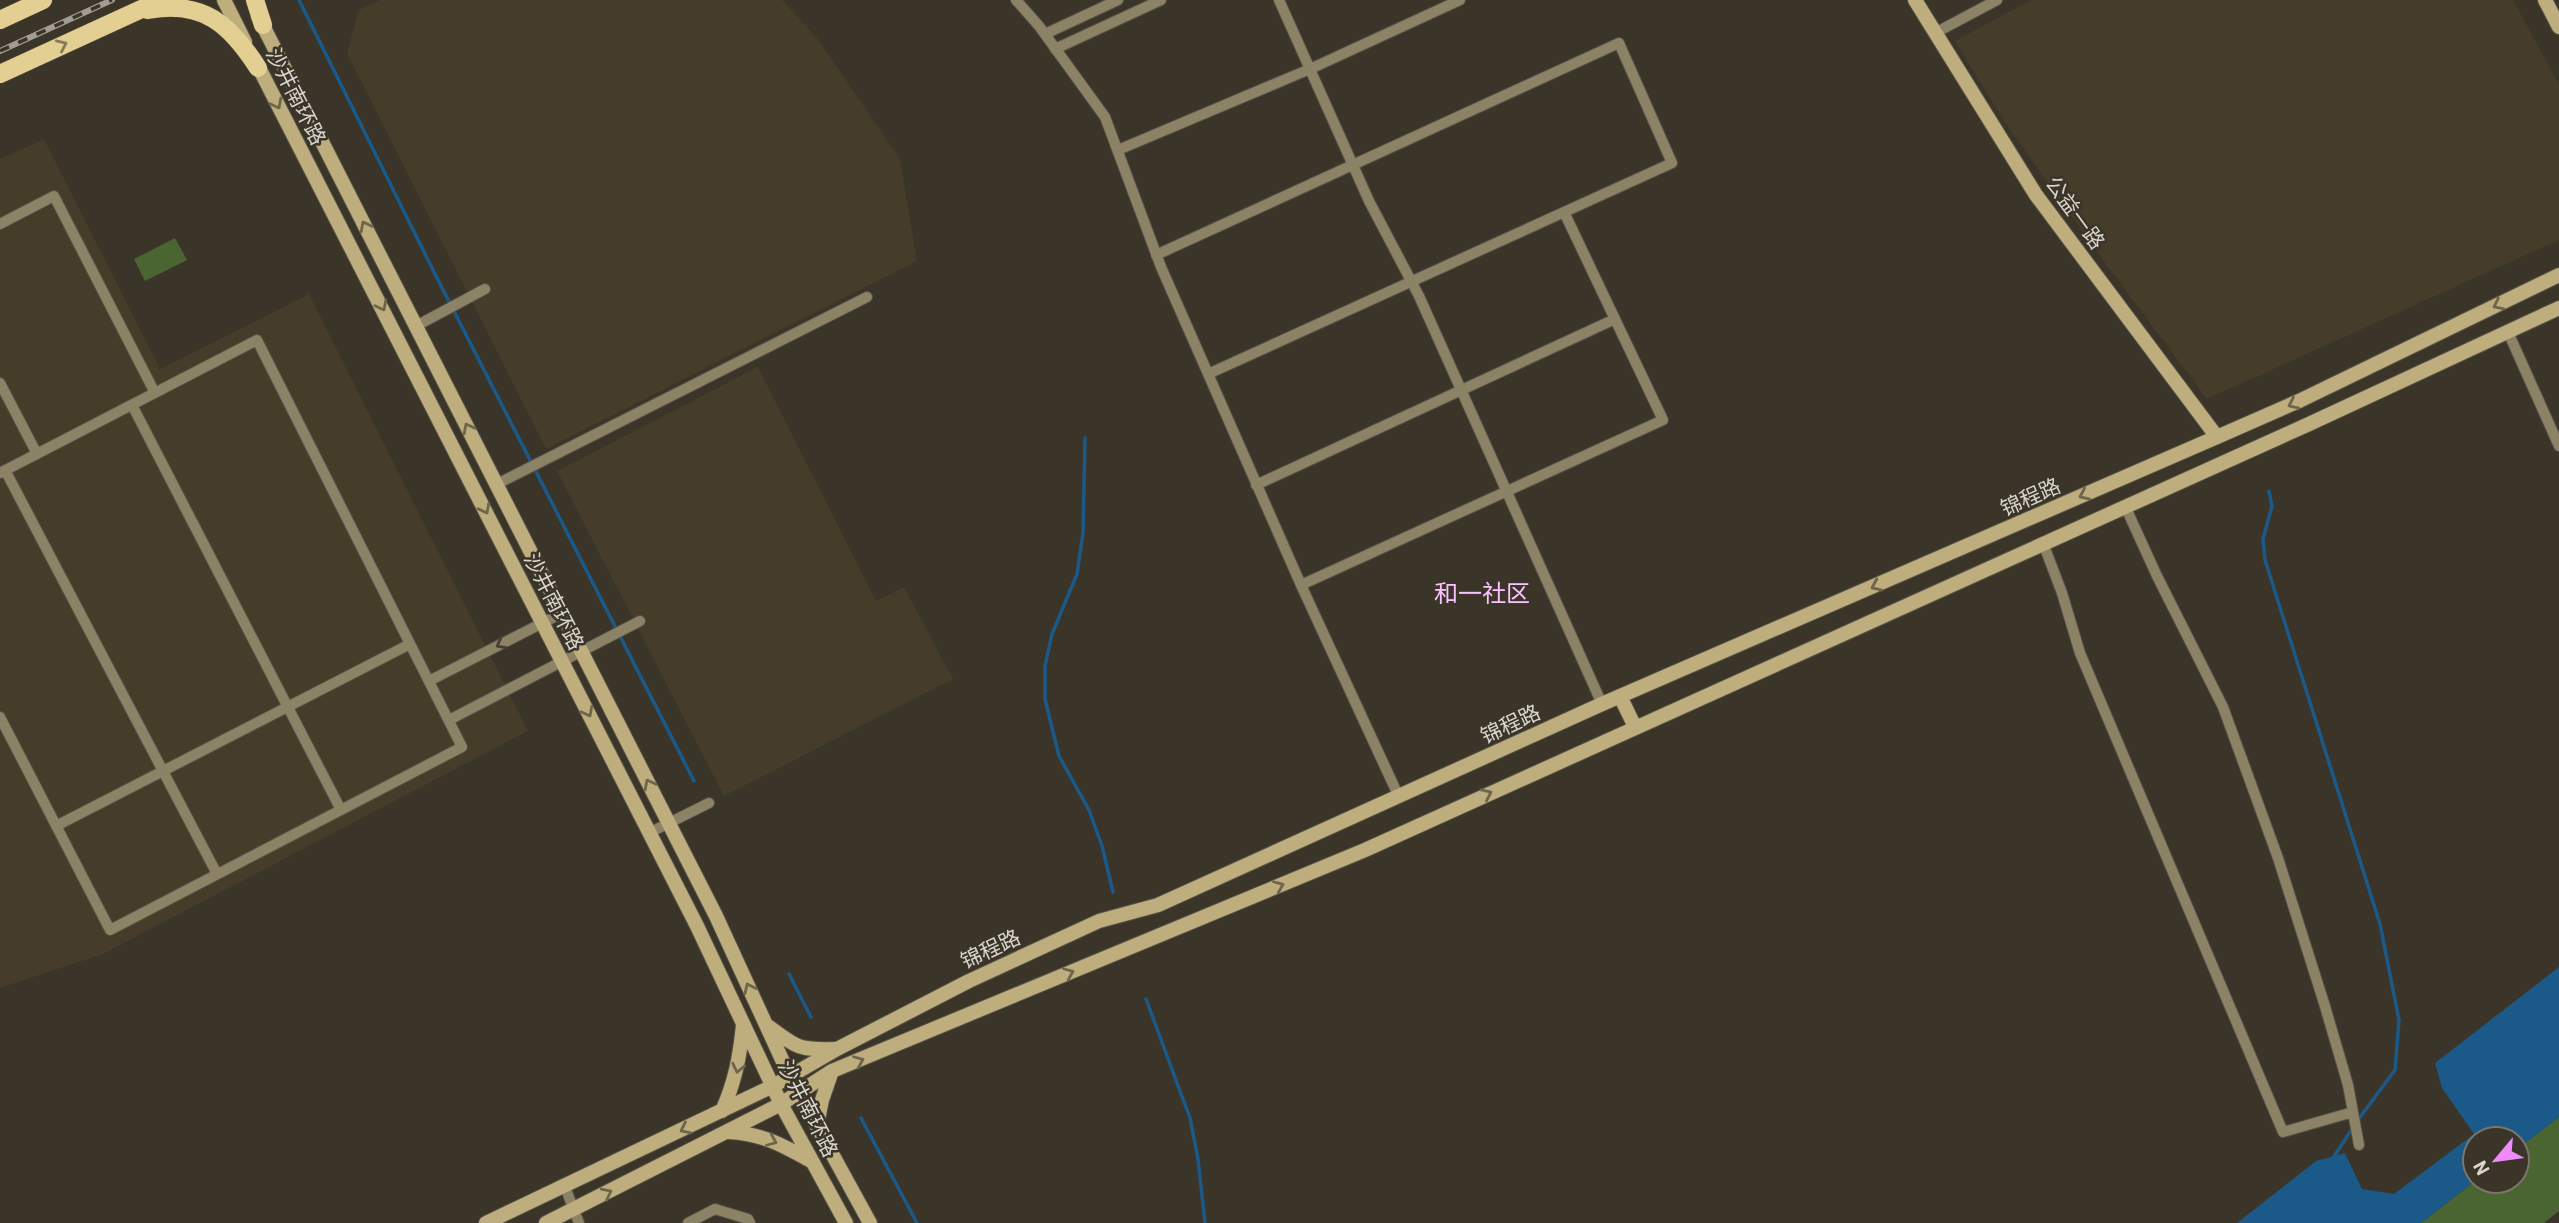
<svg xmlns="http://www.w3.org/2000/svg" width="2559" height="1223" viewBox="0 0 2559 1223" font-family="Barlow,'Noto Sans SC',sans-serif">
  <rect width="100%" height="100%" fill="#3b3428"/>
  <!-- built -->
  <path fill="#463c2a" d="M380 0H782L817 38 900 159 917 261 546 449 347 53 359 10Z
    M2031 0H2513L2559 84V240L2207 399 2106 264 2004 121 1955 41Z
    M44 139 160 369 309 294 528 731 103 954 0 988V159Z
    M758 367 876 601 904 587 953 679 724 796 557 471Z"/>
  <!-- green -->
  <path fill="#4a6531" d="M175 238 187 260 145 281 134 259Z
    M2559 1117V1211L2544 1223H2421L2475 1181H2517V1149Z"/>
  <!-- water -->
  <path fill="#1b5a88" d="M2559 967V1117L2517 1149V1139H2475V1181L2421 1223H2237L2316 1161 2345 1153 2362 1189 2394 1194 2474 1134 2442 1088 2435 1063Z"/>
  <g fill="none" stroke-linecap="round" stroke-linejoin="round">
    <!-- stream -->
    <path stroke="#1b5a88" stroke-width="3.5" d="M299 0 435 274 694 781
      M1085 438 1083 533 1077 574 1052 634 1045 666V699L1059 756 1089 810 1102 846 1113 892
      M2269 491 2272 506 2263 539 2265 560 2380 924 2399 1020 2395 1070 2358 1120
      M789 974 811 1017
      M1146 999 1190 1118 1198 1159 1205 1223
      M861 1118 917 1223
      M2333 1158 2354 1126"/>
    <!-- street casing -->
    <g stroke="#585146" stroke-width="12">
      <path id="street" d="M1016 0 1039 26 1105 117 1161 267 1301 585 1399 797
        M1279 0 1369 201 1419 296 1602 704
        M1935 33 1997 0
        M1045 34 1118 0
        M1055 49 1161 0
        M1118 150 1310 69 1460 0
        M0 224 54 196 155 393
        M1156 255 1619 43 1672 163 1208 374
        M416 326 485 289
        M2508 332 2559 446
        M0 383 37 454
        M132 405 341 810
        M5 470 217 874
        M0 473 257 340 462 747 110 930 0 717
        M497 484 867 297
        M1256 485 1615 319
        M2125 506 2157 576 2223 707 2278 858 2324 1003 2348 1085 2359 1145
        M2043 543 2062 593 2080 653 2283 1132 2353 1112
        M1301 585 1663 420 1564 212
        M429 681 562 613
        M449 720 640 621
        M56 826 410 644
        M649 833 709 803
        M565 1187 579 1223
        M688 1223 715 1209 748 1219 750 1223"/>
    </g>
    <!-- secondary casing -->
    <g stroke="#585146" stroke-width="16">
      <path id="secondary" d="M224 0 245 42
        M1915 0 2036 195 2217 437
        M2545 0 2559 27
        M258 16 716 916 790 1077 870 1223
        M255 60 697 926 781 1104 846 1223
        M1620 696 1635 727
        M768 1026C797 1048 799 1050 835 1049
        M722 1111C735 1082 740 1056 743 1025
        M817 1125 822 1100 832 1071
        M729 1132C763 1134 782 1145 811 1161
        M486 1223 773 1086 837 1049 969 981 1099 921 1158 905 1602 704 2217 437 2299 401 2559 275
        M546 1223 781 1104 832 1071 1365 850 2309 424 2559 308"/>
    </g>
    <!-- primary casing -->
    <g stroke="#585146" stroke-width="19">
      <path id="primary" d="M255 0 263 25
        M148 10C203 0 230 24 258 68
        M0 20 43 0
        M0 74 161 0"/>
    </g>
    <!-- street -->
    <use href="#street" stroke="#8c8265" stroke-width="10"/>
    <!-- secondary -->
    <use href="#secondary" stroke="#beae7e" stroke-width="14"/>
    <!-- primary -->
    <use href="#primary" stroke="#e4cf92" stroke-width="18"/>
    <!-- rail casing -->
    <g stroke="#a29d94" stroke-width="6">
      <path id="rail" d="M0 51 112 0"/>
    </g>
    <!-- rail -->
    <use href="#rail" stroke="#3b3428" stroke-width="3.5" stroke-dasharray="10" stroke-linecap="butt"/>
  </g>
  <!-- one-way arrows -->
  <defs><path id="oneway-chevron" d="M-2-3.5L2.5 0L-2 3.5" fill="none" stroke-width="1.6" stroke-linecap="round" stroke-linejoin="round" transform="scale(1.75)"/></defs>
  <use stroke="#877a58" href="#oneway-chevron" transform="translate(62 45) rotate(-25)"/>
  <g stroke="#6f654a">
    <use href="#oneway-chevron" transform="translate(277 104) rotate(63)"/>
    <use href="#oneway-chevron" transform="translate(365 226) rotate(-117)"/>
    <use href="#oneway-chevron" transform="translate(2498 305) rotate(154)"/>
    <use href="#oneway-chevron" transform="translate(382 306) rotate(63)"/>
    <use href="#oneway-chevron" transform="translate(2293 404) rotate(155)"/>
    <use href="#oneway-chevron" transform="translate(468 428) rotate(-117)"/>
    <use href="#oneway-chevron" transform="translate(2084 495) rotate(156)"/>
    <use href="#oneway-chevron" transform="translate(485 509) rotate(63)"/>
    <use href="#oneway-chevron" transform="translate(1876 586) rotate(156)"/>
    <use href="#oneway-chevron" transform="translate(588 712) rotate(63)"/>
    <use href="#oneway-chevron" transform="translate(649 784) rotate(-117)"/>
    <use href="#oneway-chevron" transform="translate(1487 794) rotate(-25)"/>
    <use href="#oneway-chevron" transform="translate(1279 886) rotate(-23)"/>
    <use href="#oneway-chevron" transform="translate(1069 973) rotate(-23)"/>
    <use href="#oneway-chevron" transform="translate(749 988) rotate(-115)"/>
    <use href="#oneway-chevron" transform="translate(859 1061) rotate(-23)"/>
    <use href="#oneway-chevron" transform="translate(738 1068) rotate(102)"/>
    <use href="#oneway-chevron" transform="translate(685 1129) rotate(154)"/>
    <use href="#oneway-chevron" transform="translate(772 1141) rotate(23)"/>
    <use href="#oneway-chevron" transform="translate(607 1193) rotate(-27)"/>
  </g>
  <use stroke="#474031" href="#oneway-chevron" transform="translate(501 644) rotate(152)"/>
  <g text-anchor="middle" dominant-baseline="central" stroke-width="5" stroke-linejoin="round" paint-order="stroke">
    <!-- street labels -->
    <g font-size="21" fill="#dad6ce" stroke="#3b3428">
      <text transform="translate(297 96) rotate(63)">沙井南环路</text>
      <text transform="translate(2076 212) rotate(54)">公益一路</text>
      <text transform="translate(2030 496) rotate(-24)">锦程路</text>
      <text transform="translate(555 601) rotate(63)">沙井南环路</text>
      <text transform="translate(1510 723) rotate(-25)">锦程路</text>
      <text transform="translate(990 948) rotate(-25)">锦程路</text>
      <text transform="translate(809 1108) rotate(63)">沙井南环路</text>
    </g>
    <!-- quarter labels -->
    <g font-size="24" fill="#fac3ff" stroke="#3b3428">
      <text x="1482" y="592">和一社区</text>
    </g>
  </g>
  <!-- north arrow -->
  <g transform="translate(2496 1160) rotate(241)"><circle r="33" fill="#3b3428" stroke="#7b756a" stroke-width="2"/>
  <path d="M0-5L12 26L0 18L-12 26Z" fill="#ee8bf8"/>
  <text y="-10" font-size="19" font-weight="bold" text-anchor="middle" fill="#dad6ce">N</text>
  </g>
</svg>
